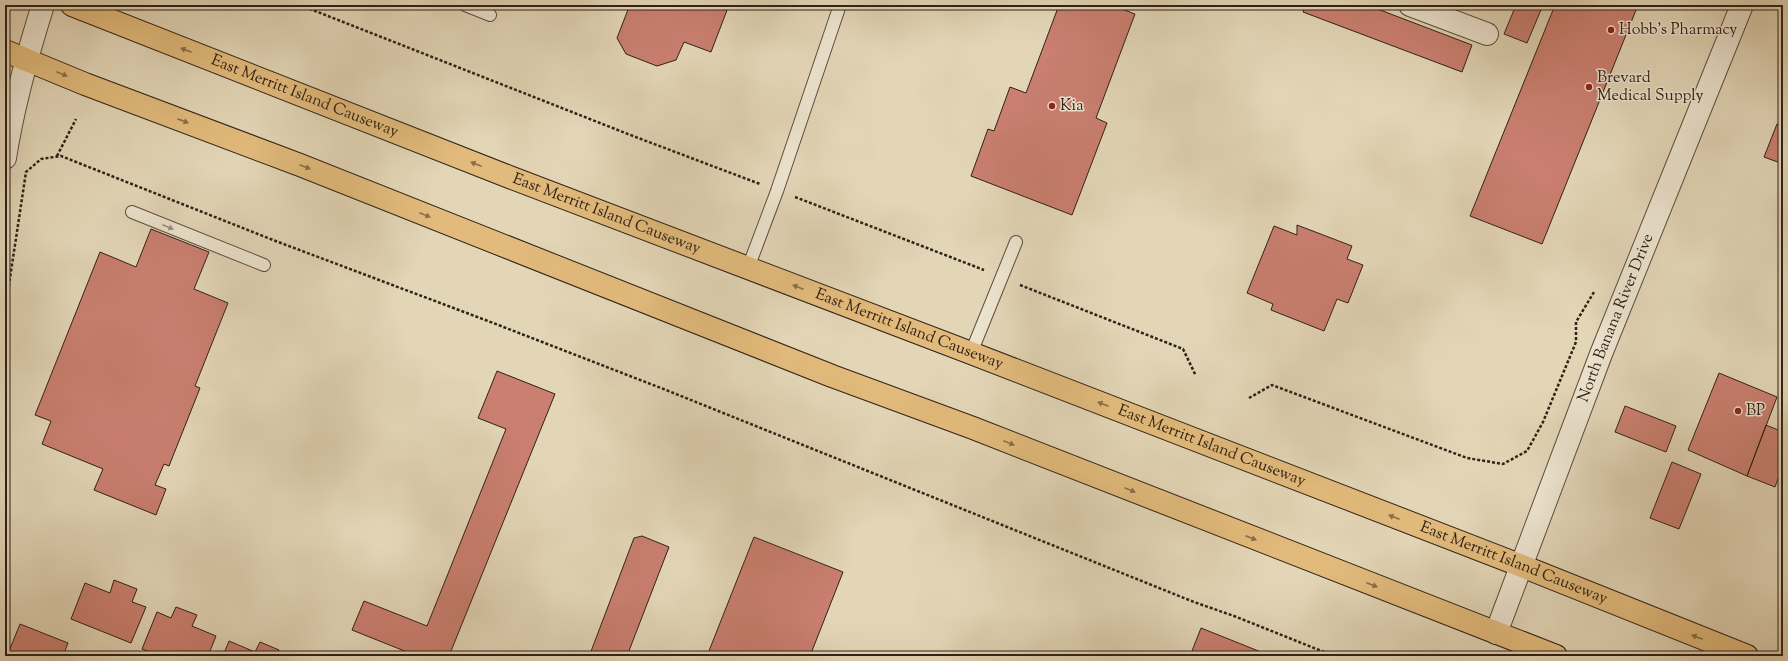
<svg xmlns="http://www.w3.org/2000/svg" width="1788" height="661" viewBox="0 0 1788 661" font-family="'Sorts Mill Goudy',serif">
  <rect width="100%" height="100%" fill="#e3d6b7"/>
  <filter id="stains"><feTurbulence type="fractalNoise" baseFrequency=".005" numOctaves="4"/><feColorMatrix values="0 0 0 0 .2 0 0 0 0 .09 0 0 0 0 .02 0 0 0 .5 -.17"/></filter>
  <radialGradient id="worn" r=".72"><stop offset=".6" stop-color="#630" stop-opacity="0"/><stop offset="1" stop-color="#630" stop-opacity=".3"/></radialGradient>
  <!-- building -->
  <path fill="#ca7f70" stroke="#2e2116" d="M636 5H729L711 52 684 42 676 60 657 66 626 54 617 38 629 7 634 9Z
    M1059 5H1111L1135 14 1096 118 1107 123 1072 215 971 176 988 129 994 131 1010 87 1026 93Z
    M1305 5H1367L1472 45 1462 72 1303 12Z
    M1516 5H1543L1527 43 1504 34Z
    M1555 5H1638L1542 244 1470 216Z
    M1783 113V164L1764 157 1777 124H1779Z
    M1297 225 1352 246 1347 259 1363 265 1348 303 1337 299 1324 331 1271 310 1273 304 1247 293 1274 226 1297 235Z
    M151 229 209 252 194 289 228 303 195 386 200 388 169 466 164 464 155 485 166 489 156 515 94 490 103 469 42 444 51 421 35 415 100 252 136 267Z
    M497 371 555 394 449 656H417L352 630 364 601 427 626 506 429 478 418Z
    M1719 373 1777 397 1747 476 1688 450Z
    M1625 406 1676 426 1666 452 1615 432Z
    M1766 425 1783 432V465L1775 487 1747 476Z
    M1672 462 1701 474 1679 529 1650 518Z
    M642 536 669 547 627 656H596L590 654 634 538Z
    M754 537 843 572 810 656H707Z
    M114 580 137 589 132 602 146 607 131 643 71 619 85 583 110 593Z
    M176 607 197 615 192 626 216 636 208 656H161L142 649 157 612 171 618Z
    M20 624 68 643 63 656H7Z
    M1201 628 1271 656H1190Z
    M229 641 255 652 260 642 279 650 276 656H223Z"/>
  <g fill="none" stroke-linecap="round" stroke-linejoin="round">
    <!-- service casing -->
    <g stroke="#5b4e3e" stroke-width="14">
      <path id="service" d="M465 5 490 15
        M132 212 264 265
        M748 268 777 191 840 5
        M971 353 1016 242"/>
    </g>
    <!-- minor casing -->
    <g stroke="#5b4e3e" stroke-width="24">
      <path id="minor" d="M1410 5 1487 34
        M5 158C13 106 27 56 43 5"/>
    </g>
    <!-- tertiary casing -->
    <g stroke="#5b4e3e" stroke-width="24">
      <g id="tertiary">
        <path id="s1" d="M1496 633 1601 354 1742 5"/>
      </g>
    </g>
    <!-- primary casing -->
    <g stroke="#2e2116" stroke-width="24">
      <g id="primary">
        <path id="s2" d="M72 5 512 178 971 353 1522 566 1747 656"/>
        <path d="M5 51 85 84 300 165 832 376 973 428 1556 656"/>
      </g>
    </g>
    <!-- path -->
    <path stroke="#2e2116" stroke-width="2.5" stroke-dasharray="3 2" stroke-linecap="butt" d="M300 5 633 136 760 184
      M57 156 76 119
      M795 197 984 270
      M1020 285 1183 349 1196 376
      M5 311 26 172 41 159 61 156 273 240 488 321 666 390 1194 602 1234 616 1334 656
      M1249 398 1272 385 1467 458 1503 464 1527 451 1543 422 1576 342V322L1594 292"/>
    <!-- service -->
    <use href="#service" stroke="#ede4d0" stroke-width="12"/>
    <!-- minor -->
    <use href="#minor" stroke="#ede4d0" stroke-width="22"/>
    <!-- tertiary -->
    <use href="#tertiary" stroke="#ede4d0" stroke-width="22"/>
    <!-- primary -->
    <use href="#primary" stroke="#e2bb7c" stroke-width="22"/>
  </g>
  <!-- one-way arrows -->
  <defs><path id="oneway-solid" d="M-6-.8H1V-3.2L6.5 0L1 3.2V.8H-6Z"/></defs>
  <g fill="#886e49">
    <use href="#oneway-solid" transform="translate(186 50) rotate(-159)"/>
    <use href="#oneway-solid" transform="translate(62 74) rotate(22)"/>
    <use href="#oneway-solid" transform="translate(183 121) rotate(21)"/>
    <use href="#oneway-solid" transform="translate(476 164) rotate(-159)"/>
    <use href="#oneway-solid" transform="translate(305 167) rotate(21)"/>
    <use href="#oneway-solid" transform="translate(425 215) rotate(22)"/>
    <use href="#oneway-solid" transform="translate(798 287) rotate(-159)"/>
    <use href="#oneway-solid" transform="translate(1103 404) rotate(-159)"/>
    <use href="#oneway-solid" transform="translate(1009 443) rotate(22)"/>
    <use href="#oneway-solid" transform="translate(1130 490) rotate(22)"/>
    <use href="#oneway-solid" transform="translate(1394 517) rotate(-159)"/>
    <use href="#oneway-solid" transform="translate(1251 538) rotate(21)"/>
    <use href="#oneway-solid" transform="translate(1372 585) rotate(21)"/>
    <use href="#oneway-solid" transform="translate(1697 637) rotate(-159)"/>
  </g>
  <use fill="#978c7c" href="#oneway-solid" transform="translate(168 227) rotate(22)"/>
  <!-- markers -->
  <g fill="#8f2418" stroke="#ede4d0" stroke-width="1.5">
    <circle cx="1611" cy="30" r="4"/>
    <circle cx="1589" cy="87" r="4"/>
    <circle cx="1052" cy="106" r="4"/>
    <circle cx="1738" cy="411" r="4"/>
  </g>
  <g text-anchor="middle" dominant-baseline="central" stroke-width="3" stroke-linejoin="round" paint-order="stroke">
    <!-- poi labels -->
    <g font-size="16" fill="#2e2116" stroke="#ede4d0" text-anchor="start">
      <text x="1619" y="30">Hobb's Pharmacy</text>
      <text x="1597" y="78">Brevard<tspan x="1597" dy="18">Medical Supply</tspan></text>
      <text x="1060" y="106">Kia</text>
      <text x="1746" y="411">BP</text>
    </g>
    <!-- street labels -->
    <g font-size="16" fill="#2e2116" stroke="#ede4d0">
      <text stroke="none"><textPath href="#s2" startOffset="250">East Merritt Island Causeway</textPath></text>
      <text stroke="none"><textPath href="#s2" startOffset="574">East Merritt Island Causeway</textPath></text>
      <text stroke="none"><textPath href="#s1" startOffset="337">North Banana River Drive</textPath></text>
      <text stroke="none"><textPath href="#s2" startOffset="898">East Merritt Island Causeway</textPath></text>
      <text stroke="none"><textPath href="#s2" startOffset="1222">East Merritt Island Causeway</textPath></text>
      <text stroke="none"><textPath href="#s2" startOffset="1546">East Merritt Island Causeway</textPath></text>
    </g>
  </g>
  <!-- margin -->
  <rect width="1788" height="661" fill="none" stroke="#e3d6b7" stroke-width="20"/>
  <rect x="6" y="6" width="1776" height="649" fill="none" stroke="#2e2116" stroke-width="2"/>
  <rect x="10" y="10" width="1768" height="641" fill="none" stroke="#2e2116"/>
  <rect width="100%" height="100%" filter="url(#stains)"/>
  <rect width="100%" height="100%" fill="url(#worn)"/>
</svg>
